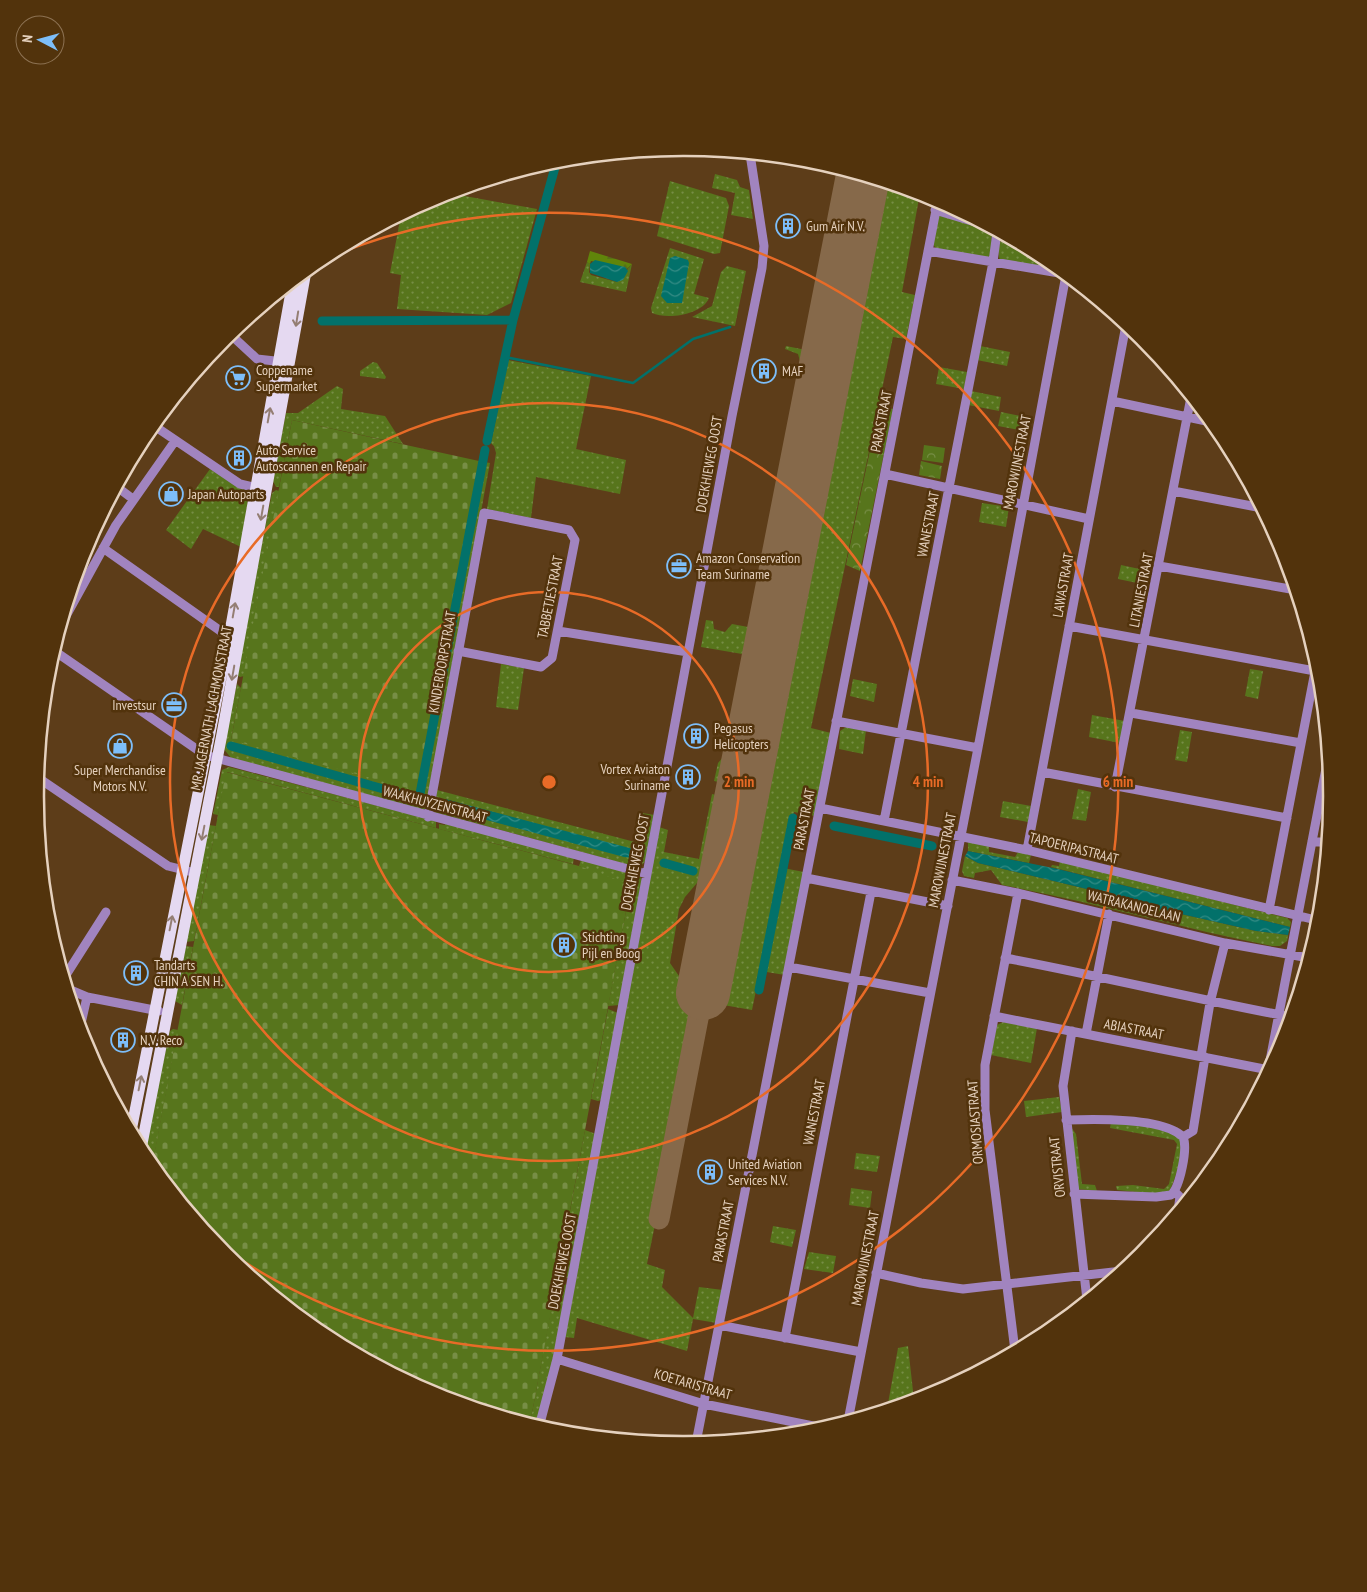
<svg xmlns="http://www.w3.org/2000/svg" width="1367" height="1592" viewBox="0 0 1367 1592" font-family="'PT Sans Narrow',sans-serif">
  <defs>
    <pattern id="grass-dots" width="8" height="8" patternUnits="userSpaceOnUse" patternTransform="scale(1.25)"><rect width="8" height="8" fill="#57751c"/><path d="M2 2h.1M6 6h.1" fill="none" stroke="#778e46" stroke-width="1.8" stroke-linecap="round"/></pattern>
    <pattern id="forest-firs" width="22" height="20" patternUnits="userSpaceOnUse" patternTransform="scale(1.25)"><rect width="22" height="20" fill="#60850a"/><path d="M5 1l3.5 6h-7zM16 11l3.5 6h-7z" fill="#576c1a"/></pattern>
    <pattern id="cemetery-stones" width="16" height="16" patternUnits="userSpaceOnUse" patternTransform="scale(1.25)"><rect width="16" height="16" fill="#57751c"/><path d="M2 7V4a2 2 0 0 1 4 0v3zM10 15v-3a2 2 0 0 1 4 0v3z" fill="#778e46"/></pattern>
    <pattern id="park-crowns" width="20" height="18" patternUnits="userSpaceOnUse" patternTransform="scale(1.25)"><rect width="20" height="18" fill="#57751c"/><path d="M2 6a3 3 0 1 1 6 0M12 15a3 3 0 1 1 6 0" fill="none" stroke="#778e46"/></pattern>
    <pattern id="water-waves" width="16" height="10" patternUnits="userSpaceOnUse" patternTransform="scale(1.25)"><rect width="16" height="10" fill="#02716a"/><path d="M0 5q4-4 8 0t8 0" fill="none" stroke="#338b84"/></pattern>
  </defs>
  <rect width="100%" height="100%" fill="#5d3d19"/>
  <!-- grass -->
  <path fill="url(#grass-dots)" fill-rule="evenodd" d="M715 174 737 180 740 187 749 190 753 219 731 215 735 193 712 188Z
    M670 181 726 198 729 206 720 253 714 254 657 236Z
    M885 183 920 193 902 292 915 295 906 339 893 337 811 728 831 733 815 816 794 812 783 868 804 872 785 975 760 971 752 1010 723 1005Z
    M448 193 537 209 511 303 487 315 397 309 401 275 390 273 401 215 436 197Z
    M944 215 992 231 991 255 987 258 937 250 933 244 938 216Z
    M1004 236 1044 257 1058 269 1000 260C997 253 999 241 1004 236Z
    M670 248 704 259 694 294 709 298C702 315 667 320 652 313L651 308Z
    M587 262 590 264 589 272 591 275 617 282 632 264 626 292 580 282Z
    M727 266 746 271 735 326 692 317 712 306 721 272Z
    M786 346 806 350 813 360 809 373 798 370 800 361 798 354 785 349Z
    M980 346 1010 352 1007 366 977 360Z
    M508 360 591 376 576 449 626 460 620 494 536 477 531 518 487 509 496 453 494 446 491 443Z
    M373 362 377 363 386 377 385 379 360 376V371Z
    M939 367 967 372 964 389 936 384Z
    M797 380 809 382 804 408 791 406Z
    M337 386 343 389 341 409 385 416 403 444 292 420 279 487H276L273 481 286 413H298Z
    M971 391 1001 397 999 411 968 405Z
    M1001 412 1021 416 1019 430 998 426Z
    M479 461 490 463 426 808 422 810 231 758 223 748 237 684 241 688 231 740Z
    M210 469 249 492 241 547 203 529 191 549 166 530Z
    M276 490 279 491 244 676 240 677 236 675 272 493Z
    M982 503 1009 507 1006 527 979 522Z
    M1121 565 1149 571 1147 585 1118 579Z
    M706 620 713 621 714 629 725 632 732 624 759 629 754 656 701 647Z
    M501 664 524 668 518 710 496 707Z
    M1250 669 1263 671 1258 699 1245 696Z
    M853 679 877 684 874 702 850 696Z
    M1092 715 1125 721 1120 743 1089 737Z
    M848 726 866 730 863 754 839 749 840 731Z
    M1180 730 1192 732 1187 762 1175 760Z
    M739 748 731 785 714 781 718 763 730 749Z
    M229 767 436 821V828L227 772 218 815 213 814 222 770Z
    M1078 789 1091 792 1086 821 1072 819Z
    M437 790 635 842 642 813 655 815 646 860 642 865 633 866 434 812ZM445 799 555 829 634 858 442 808Z
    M712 794 729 798 715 862 685 897 679 909 670 963 679 976 693 984V999L658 1173 665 1175 647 1264 665 1270 662 1287 693 1318 699 1287 723 1290 717 1323 693 1319 687 1351 577 1318 574 1338 565 1337 659 827 668 830 664 852 699 859Z
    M1003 801 1031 806 1028 822 1000 817Z
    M445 823 574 857 573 864 439 829V824L445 825Z
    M209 825 216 826 194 941 185 942Z
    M968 842 989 846V852L1015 857 1018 852 1031 855 1029 863 968 851Z
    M965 856 978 863 1091 890 1119 900 1159 909 1256 931 1288 935 1287 941 1280 946H1272C1181 928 1093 902 1002 885L991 870 975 873 974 878 964 876 962 871Z
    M581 860 639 875 642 880 620 1005 608 1006 630 890 579 866Z
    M1060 861 1287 918 1291 922 1290 927 1051 867 1052 865 1059 866Z
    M186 946 193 947 182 1005 175 1001Z
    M608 1009 618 1013 601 1100 598 1101 591 1099Z
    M1003 1022 1037 1028 1031 1063 991 1055 997 1025Z
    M173 1029 178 1030 154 1157 143 1153 170 1031Z
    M1059 1097 1062 1112 1026 1117 1024 1101Z
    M1111 1122C1123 1122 1171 1129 1179 1137 1187 1145 1174 1183 1169 1192L1157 1194 1117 1190 1116 1186 1133 1185 1164 1189 1169 1184 1177 1144 1174 1140 1110 1128Z
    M1071 1127 1076 1134 1082 1184 1095 1185 1097 1191 1078 1189Z
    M585 1130 596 1134 569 1277 567 1278 558 1276Z
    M856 1153 880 1156 877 1172 854 1169Z
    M851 1188 872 1191 870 1208 849 1205Z
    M773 1226 796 1230 792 1247 770 1242Z
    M809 1252 836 1256 833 1273 804 1269Z
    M556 1282 567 1285 540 1427 530 1424Z
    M908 1346 914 1400 887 1409 898 1348Z"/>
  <!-- forest -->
  <path fill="url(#forest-firs)" d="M590 251 632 264 627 269 591 261 590 264 587 262Z"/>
  <!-- cemetery -->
  <path fill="url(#cemetery-stones)" d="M292 420 479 461 419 791 231 740Z
    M226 772 579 866 626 883 630 890 530 1424 409 1381 323 1335 225 1254 152 1166Z"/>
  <!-- park -->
  <path fill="url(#park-crowns)" d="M879 407 893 409 860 571 846 565Z
    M924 445 945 448 943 463 922 460Z
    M921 461 942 466 940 479 919 475Z"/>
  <!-- water -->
  <path fill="url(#water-waves)" d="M675 256 688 260 689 263 682 303H667L661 296 670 258Z
    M595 260 625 267 628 271 623 280 617 282 590 273V264Z
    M445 799 637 850 639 853 634 858 624 857 442 808Z
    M968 851 1058 869 1290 927 1288 935 1256 931 1159 909 1119 900 1091 890 978 863 965 856Z"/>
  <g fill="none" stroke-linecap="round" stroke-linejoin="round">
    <!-- stream -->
    <path stroke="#02716a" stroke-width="2.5" d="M505 357 633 383 693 339 730 327"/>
    <!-- canal -->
    <path stroke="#02716a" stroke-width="9" d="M322 321 513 320
      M487 441 513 320 557 160
      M231 746 419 799 485 450
      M834 826 932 846
      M664 863 693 871
      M759 990 793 818"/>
    <!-- taxiway -->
    <path stroke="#86694a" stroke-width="21" d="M659 1219 703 993"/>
    <!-- runway -->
    <path stroke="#86694a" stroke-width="54" d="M703 993 863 176"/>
    <!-- minor -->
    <path stroke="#a184bf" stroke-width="9" d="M935 210 985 225
      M928 251 1065 274
      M230 334 257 359 284 362
      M1112 401 1211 422
      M153 425 240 484 262 489
      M885 474 1089 519
      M117 487 133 499
      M1173 491 1262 508
      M103 548 229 637 234 639
      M1159 566 1296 590
      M61 625 116 525 175 441
      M1069 626 1315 671
      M558 631 688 652
      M53 650 205 755 647 874
      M1131 713 1301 743
      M836 721 978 748
      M1042 772 1287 818
      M37 777 168 866 196 873
      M1115 787 1191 397
      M820 808 1027 850 1320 921
      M428 817 484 513 569 530 575 540 552 658 541 667 458 651
      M884 821 993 262 997 232
      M1312 841 1327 843
      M1027 850 1126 325
      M806 878 948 906
      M952 880 1018 893 1225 943 1309 958
      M1269 910 1317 661
      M1005 958C1101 976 1195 999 1291 1017
      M789 967 930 993
      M64 978 106 912
      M68 989 87 997 159 1011
      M994 1016 1269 1070
      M80 1028 87 997
      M1072 1031 1063 1086 1087 1300
      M1086 1034 1109 914
      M1201 1056 1210 1003 1225 943
      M1268 1071 1328 758
      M1066 1120C1093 1119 1164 1117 1183 1137
      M1183 1137 1193 1131 1205 1057
      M1175 1192 1180 1197 1178 1211
      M1074 1194 1156 1197 1171 1195C1180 1187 1188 1148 1183 1137
      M876 1273 921 1283 963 1289 1122 1271
      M719 1325 861 1352
      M785 1338 871 892
      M1015 1351 985 1110V1065L1018 893
      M557 1359 704 1404 823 1428
      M848 1421 978 748 1066 275
      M539 1427 557 1359 732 416 762 268 764 246 750 154
      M696 1443 938 200"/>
    <!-- major -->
    <path stroke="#e5d9f1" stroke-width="11" d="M131 1131 229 637 293 281
      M141 1149 222 734 306 271"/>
  </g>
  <!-- one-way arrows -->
  <defs><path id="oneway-shaft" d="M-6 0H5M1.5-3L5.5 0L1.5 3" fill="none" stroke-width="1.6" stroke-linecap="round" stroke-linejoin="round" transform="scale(1.25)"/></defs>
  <g stroke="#947e73">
    <use href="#oneway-shaft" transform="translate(297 319) rotate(99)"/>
    <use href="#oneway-shaft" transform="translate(269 415) rotate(-80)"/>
    <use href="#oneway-shaft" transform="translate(262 513) rotate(100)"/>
    <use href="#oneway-shaft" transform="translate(234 610) rotate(-80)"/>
    <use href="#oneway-shaft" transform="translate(233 673) rotate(100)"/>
    <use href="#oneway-shaft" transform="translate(203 833) rotate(101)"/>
    <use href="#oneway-shaft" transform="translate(171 923) rotate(-79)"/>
    <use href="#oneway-shaft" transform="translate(140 1083) rotate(-79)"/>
  </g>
  <!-- distance rings -->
  <g fill="none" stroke="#e86b27" stroke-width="2.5">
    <circle cx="549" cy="782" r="190"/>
    <circle cx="549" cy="782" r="379"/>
    <path d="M318 262A569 569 0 1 1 219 1245"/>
  </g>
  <!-- icons -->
  <defs>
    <g id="building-ring" transform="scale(1.25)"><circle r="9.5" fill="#52330c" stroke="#7dbef9" stroke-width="1.5"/><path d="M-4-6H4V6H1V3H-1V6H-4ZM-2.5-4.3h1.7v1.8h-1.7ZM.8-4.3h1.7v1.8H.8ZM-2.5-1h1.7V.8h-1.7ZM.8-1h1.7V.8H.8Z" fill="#7dbef9"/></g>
    <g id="supermarket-ring" transform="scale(1.25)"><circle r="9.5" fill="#52330c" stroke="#7dbef9" stroke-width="1.5"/><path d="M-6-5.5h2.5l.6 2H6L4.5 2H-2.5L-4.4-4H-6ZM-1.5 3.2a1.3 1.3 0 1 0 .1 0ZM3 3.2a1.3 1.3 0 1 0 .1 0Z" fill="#7dbef9"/></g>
    <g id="shop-ring" transform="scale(1.25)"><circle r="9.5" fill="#52330c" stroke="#7dbef9" stroke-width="1.5"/><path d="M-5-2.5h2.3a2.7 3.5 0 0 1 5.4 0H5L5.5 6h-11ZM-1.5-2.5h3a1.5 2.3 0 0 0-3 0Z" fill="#7dbef9"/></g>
    <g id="office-ring" transform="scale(1.25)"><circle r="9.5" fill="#52330c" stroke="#7dbef9" stroke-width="1.5"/><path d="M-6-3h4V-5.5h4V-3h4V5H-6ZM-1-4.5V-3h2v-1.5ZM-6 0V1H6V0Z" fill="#7dbef9"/></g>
  </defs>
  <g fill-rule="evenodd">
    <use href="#building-ring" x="788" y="226"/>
    <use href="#building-ring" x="764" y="371"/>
    <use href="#supermarket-ring" x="238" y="378"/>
    <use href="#building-ring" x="239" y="458"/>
    <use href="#shop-ring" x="171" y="494"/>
    <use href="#office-ring" x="679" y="566"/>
    <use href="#office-ring" x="174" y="705"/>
    <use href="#building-ring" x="696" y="736"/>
    <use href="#shop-ring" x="120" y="746"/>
    <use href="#building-ring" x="688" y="777"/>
    <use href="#building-ring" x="564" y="945"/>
    <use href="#building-ring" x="136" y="973"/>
    <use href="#building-ring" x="123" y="1040"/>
    <use href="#building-ring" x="710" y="1172"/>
  </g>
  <g text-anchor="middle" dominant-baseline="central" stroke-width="5" stroke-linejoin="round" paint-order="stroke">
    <!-- poi labels -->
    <g font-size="14" fill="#e5d1be" stroke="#52330c" text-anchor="start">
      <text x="806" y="226">Gum Air N.V.</text>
      <text x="256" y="370">Coppename<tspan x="256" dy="16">Supermarket</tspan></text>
      <text x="782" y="371">MAF</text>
      <text x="256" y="450">Auto Service<tspan x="256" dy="16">Autoscannen en Repair</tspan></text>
      <text x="188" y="494">Japan Autoparts</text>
      <text x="696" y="558">Amazon Conservation<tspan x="696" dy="16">Team Suriname</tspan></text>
      <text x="156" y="705" text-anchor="end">Investsur</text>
      <text x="714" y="728">Pegasus<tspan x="714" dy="16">Helicopters</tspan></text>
      <text x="670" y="769" text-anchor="end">Vortex Aviaton<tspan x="670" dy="16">Suriname</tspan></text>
      <text x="120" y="770" text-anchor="middle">Super Merchandise<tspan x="120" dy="16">Motors N.V.</tspan></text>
      <text x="582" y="937">Stichting<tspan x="582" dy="16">Pijl en Boog</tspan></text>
      <text x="154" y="965">Tandarts<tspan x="154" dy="16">CHIN A SEN H.</tspan></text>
      <text x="140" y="1040">N.V. Reco</text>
      <text x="728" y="1164">United Aviation<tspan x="728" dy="16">Services N.V.</tspan></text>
    </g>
    <!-- street labels -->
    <g font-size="14" fill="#e5d1be" stroke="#52330c">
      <text transform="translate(881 421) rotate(-79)">PARASTRAAT</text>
      <text transform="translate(1017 462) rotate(-79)">MAROWIJNESTRAAT</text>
      <text transform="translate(709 464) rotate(-80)">DOEKHIEWEG OOST</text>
      <text transform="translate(928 524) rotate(-79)">WANESTRAAT</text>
      <text transform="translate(1063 585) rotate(-80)">LAWASTRAAT</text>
      <text transform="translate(1141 590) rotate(-79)">LITANIESTRAAT</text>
      <text transform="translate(550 597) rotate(-79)">TABBETJESTRAAT</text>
      <text transform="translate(442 662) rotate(-80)">KINDERDORPSTRAAT</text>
      <text transform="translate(211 708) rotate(-79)">MR. JAGERNATH LACHMONSTRAAT</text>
      <text transform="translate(435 804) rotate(15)">WAAKHUYZENSTRAAT</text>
      <text transform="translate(804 819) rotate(-79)">PARASTRAAT</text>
      <text transform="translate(1074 848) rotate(14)">TAPOERIPASTRAAT</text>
      <text transform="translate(942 860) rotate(-79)">MAROWIJNESTRAAT</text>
      <text transform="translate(635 862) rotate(-79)">DOEKHIEWEG OOST</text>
      <text transform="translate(1134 906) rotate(14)">WATRAKANOELAAN</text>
      <text transform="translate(1134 1029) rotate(11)">ABIASTRAAT</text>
      <text transform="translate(814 1112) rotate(-79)">WANESTRAAT</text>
      <text transform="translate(975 1122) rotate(-94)">ORMOSIASTRAAT</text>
      <text transform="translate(1057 1167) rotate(-96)">ORVISTRAAT</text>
      <text transform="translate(723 1231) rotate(-79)">PARASTRAAT</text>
      <text transform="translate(865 1258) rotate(-79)">MAROWIJNESTRAAT</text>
      <text transform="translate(562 1261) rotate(-79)">DOEKHIEWEG OOST</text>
      <text transform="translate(693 1384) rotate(16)">KOETARISTRAAT</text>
    </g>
  </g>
  <!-- crop -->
  <path d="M0 0H1367V1592H0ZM683 156H684A639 639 0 0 1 1323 795V797A639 639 0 0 1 684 1436H683A639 639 0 0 1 44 797V795A639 639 0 0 1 683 156Z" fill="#52330c" fill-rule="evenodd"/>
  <path fill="none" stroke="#e5d1be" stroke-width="2.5" d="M683 156H684A639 639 0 0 1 1323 795V797A639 639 0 0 1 684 1436H683A639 639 0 0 1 44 797V795A639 639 0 0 1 683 156Z"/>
  <circle cx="549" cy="782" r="8" fill="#e86b27" stroke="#52330c" stroke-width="2.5"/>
  <g font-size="15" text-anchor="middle" font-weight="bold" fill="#e86b27" stroke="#52330c" stroke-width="5" stroke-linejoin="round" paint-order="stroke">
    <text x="739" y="787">2 min</text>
    <text x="928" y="787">4 min</text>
    <text x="1118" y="787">6 min</text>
  </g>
  <!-- north arrow -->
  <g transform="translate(40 40) rotate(276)"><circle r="24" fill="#52330c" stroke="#8d7253"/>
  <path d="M0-4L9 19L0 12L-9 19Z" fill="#7dbef9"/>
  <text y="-8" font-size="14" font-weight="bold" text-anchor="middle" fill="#e5d1be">N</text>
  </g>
</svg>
